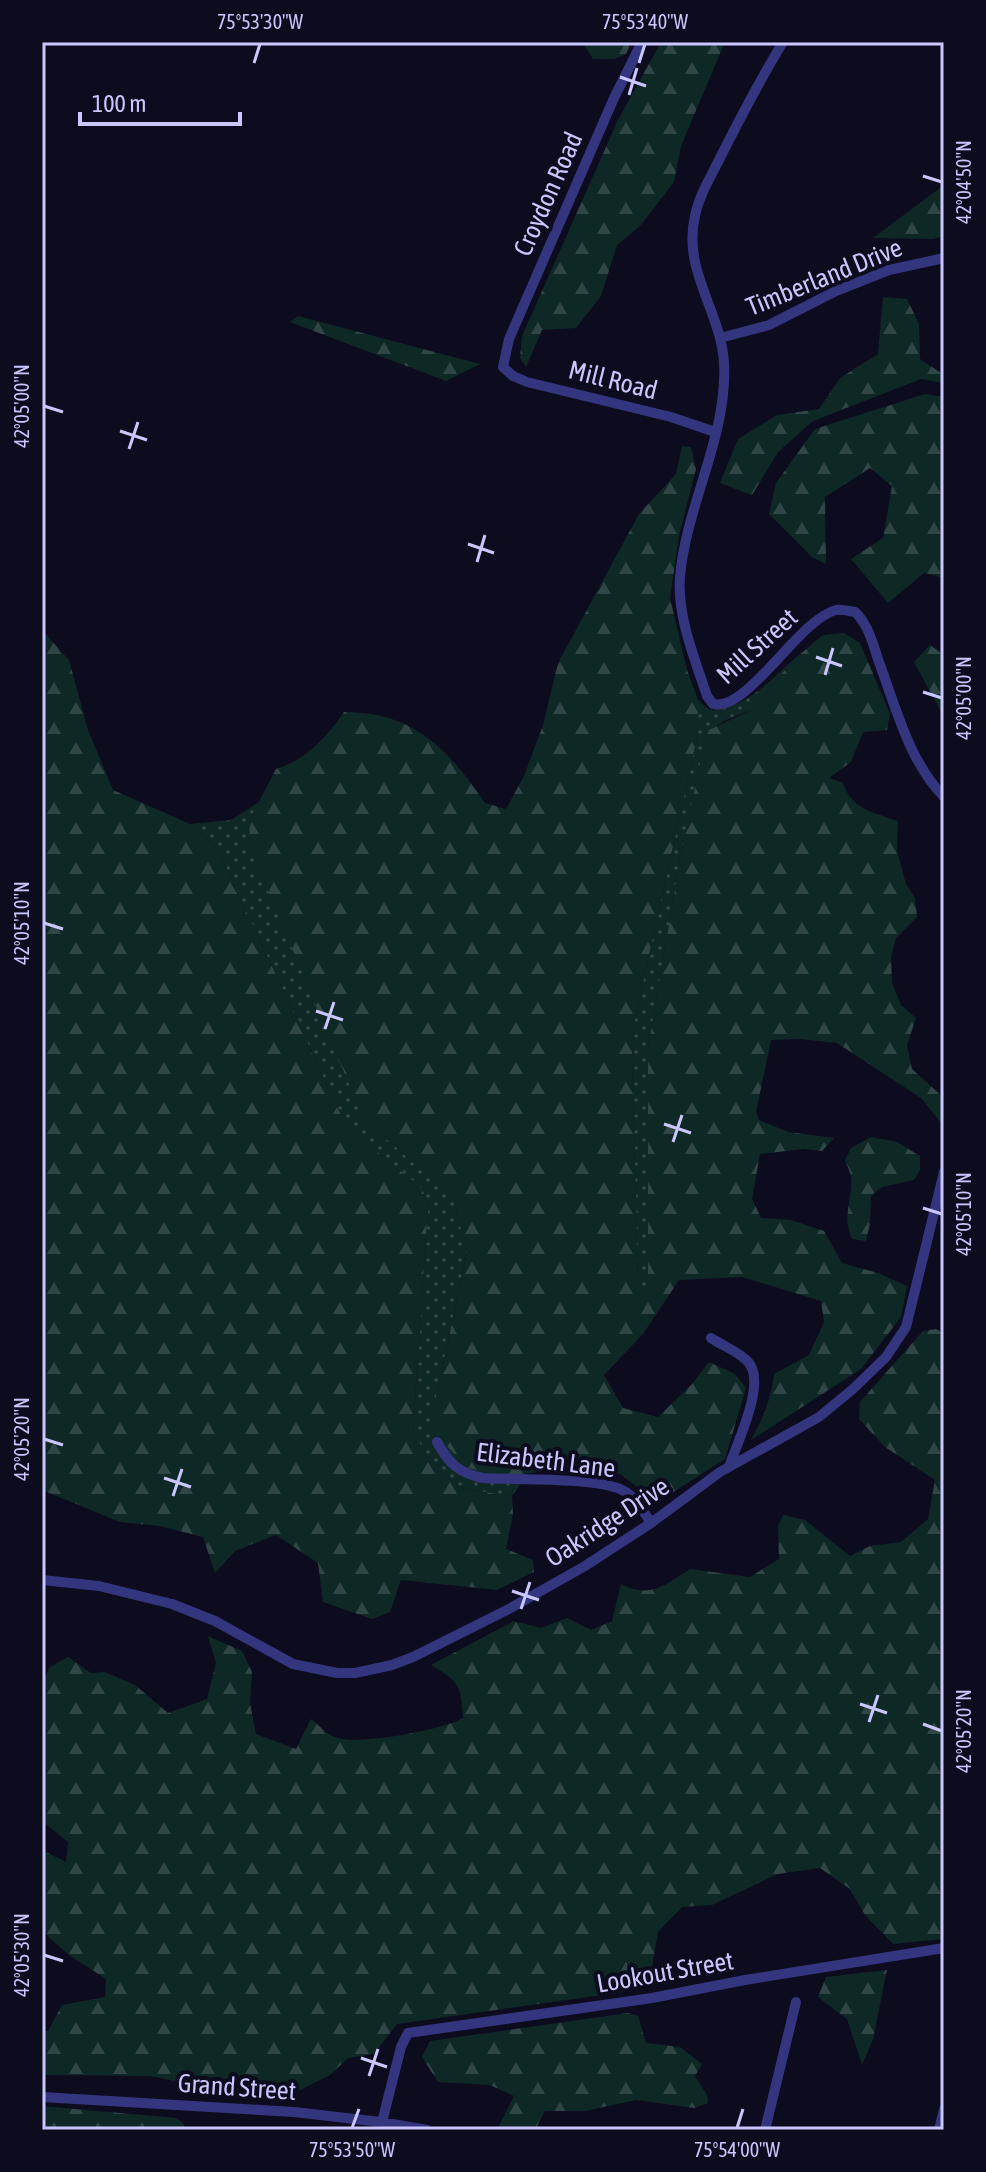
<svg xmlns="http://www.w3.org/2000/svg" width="986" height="2172" viewBox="0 0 986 2172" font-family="'Asap Condensed',sans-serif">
  <defs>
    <pattern id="grass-dots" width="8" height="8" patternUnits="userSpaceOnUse" patternTransform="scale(2)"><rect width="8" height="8" fill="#0e2825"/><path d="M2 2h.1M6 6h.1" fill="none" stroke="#304646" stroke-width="1.8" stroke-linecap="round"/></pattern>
    <pattern id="forest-firs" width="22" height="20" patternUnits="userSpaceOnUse" patternTransform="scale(2)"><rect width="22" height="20" fill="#0e2825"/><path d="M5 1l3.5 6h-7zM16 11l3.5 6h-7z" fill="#304646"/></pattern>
  </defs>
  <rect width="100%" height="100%" fill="#0d0b1e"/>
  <!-- grass -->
  <path fill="url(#grass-dots)" d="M793 660 753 709 726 720 707 732 681 853 648 1049V1290L638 1284 632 1056 635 1018 698 733V700L709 710C746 709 767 683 793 660Z
    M259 802 250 819 365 1122 395 1146 454 1200 467 1251 433 1412 516 1475 528 1474 512 1496 464 1489 432 1467 413 1431 428 1206 422 1189 347 1128 217 848 190 824 231 820Z"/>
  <!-- forest -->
  <path fill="url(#forest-firs)" d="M582 42H632L626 54 615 59H593Z
    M661 42H725L681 146 674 182 640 226 617 245 601 296 576 328 542 330 526 367 520 358 522 336 618 120Z
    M944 185V236L933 239 873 238Z
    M883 297 907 299 919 324 920 359 944 375V383L921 379 813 421 778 452 752 495 720 483 738 439 777 415 819 409 840 378 878 354Z
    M298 316 480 364 446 381 290 322Z
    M925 394 944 397V578L924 573 888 603 851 559 883 538 892 486 870 468 825 497 826 564 812 557 769 514 776 483 815 429Z
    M682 446 691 447 696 469 679 536 670 598 687 670 698 700V733L635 1018 632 1056 638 1283 648 1289V1049L681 853 707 731 753 709 793 660 823 635 844 633 860 643 890 714 887 730 863 732 851 762 829 778 843 783C852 810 873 812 898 821L897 851 906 884 915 898 917 917 896 938 891 957 892 983 901 1005 916 1018 907 1045 912 1069 944 1098 942 1124 921 1098 837 1043 800 1039 771 1040 756 1112 759 1120 788 1132 834 1138 822 1151 804 1149 760 1154 752 1199 761 1218 791 1220 824 1231 842 1263 878 1273 907 1286 901 1317 861 1369 751 1440C763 1418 771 1400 774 1374L809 1355 824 1322 821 1301 742 1277 679 1280 643 1334 604 1375 623 1408 658 1417 692 1384 709 1362 735 1374 746 1388 725 1459 664 1498 650 1497 620 1474 580 1466 516 1475 467 1468 434 1432 433 1412 467 1252 454 1200 395 1146 365 1122 249 846 250 819 276 769C306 760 327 737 344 712 414 712 448 749 485 803L506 809 524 776 543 725 558 663 639 514 676 474Z
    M42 630 69 660 88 730 113 790 190 824 217 848 347 1128 422 1188 428 1206 413 1431 432 1467 464 1489 512 1496 513 1514 506 1549 533 1560 534 1572 497 1590 401 1580 390 1612 372 1619 323 1602 318 1563 276 1535 235 1551 215 1573 203 1537 160 1526 120 1522 42 1490Z
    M930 645 944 655V717L914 662Z
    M871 1137 897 1142 920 1156V1170L914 1180 882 1187 871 1196 870 1224 866 1241 852 1239C842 1217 852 1201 851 1179 851 1173 847 1165 845 1160L851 1148Z
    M936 1329 944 1333V1939L893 1944 865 1915 850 1889 820 1868 778 1874 712 1905 682 1907 658 1932 650 1979 631 1991 397 2024 374 2054 348 2058 330 2075 292 2094 238 2095 151 2076 42 2075V2030L48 2031 62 2005 105 1997 106 1979 69 1955 42 1931V1850L66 1862 68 1842 42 1821V1682L50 1667 68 1657 91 1673 105 1672 135 1685 168 1713 207 1699 216 1663 208 1636 242 1651 252 1672 250 1703 256 1734 296 1749 311 1719C318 1724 328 1736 337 1738 361 1745 442 1730 463 1718 461 1684 459 1682 431 1665L514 1621 541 1628 567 1618 591 1630 612 1621 621 1584C650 1599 665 1585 690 1569L750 1577 779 1559 778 1526 783 1515 805 1520 850 1556 870 1546 901 1542 928 1519 935 1480 885 1447 859 1419 860 1402 923 1331Z
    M887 1970 873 2039 862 2065 847 2019 818 1997 826 1977Z
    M628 2013 638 2016 646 2043 680 2047 702 2064 695 2076 707 2095 708 2103 694 2108 636 2100 585 2111H545L535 2130H497L514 2096 490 2085 438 2082 422 2057 430 2041Z
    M42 2106 176 2118 183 2123 185 2130H42Z"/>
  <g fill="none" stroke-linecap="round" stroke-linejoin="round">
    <!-- street -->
    <path stroke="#34357f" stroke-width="10" d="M642 42 614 98 509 339 503 367 513 376 527 382 671 417 715 432
      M783 42C760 80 739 120 719 160 710 178 699 196 695 216 682 270 721 311 724 363 728 436 686 505 680 577 677 617 695 659 707 696L713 704C748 712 799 619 836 610 842 609 849 611 855 612 869 625 873 645 879 662 896 708 909 761 944 797
      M720 338 769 325 836 291 889 270 944 258
      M711 1338C723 1346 740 1352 749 1363 766 1384 737 1443 729 1467
      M437 1442C449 1464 459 1473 483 1478 516 1480 595 1477 622 1490 635 1496 643 1511 651 1523
      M42 1580 99 1586 172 1604 215 1621 293 1664 337 1673H355L392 1665 413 1657 509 1609 585 1566 651 1523 720 1472 819 1417 853 1389 886 1357 906 1327 944 1172
      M42 2097 294 2112 381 2122 427 2130
      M380 2130 401 2047 408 2033 652 1998 745 1980 944 1948
      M765 2130 796 2002
      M939 2130 944 2109"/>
  </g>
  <!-- ticks -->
  <path fill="none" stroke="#cac7ff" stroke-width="3" d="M254 63 260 44M639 63 645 44M620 77 646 86M629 95 637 68M923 176 942 182M44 406 63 412M120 431 147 440M129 449 138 422M468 544 494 553M477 562 485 535M816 657 842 666M825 675 833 648M923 692 942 698M44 923 63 929M316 1011 343 1020M325 1029 334 1002M664 1124 691 1133M673 1142 682 1115M923 1208 942 1214M44 1439 63 1445M164 1478 191 1487M173 1496 182 1469M512 1591 539 1600M521 1609 530 1582M860 1704 887 1713M869 1722 878 1695M923 1724 942 1731M44 1955 63 1961M361 2058 387 2067M369 2076 378 2049M352 2128 359 2109M737 2128 743 2109"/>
  <g text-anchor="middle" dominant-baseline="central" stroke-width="8" stroke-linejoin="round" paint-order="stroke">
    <!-- street labels -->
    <g font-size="26" fill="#cac7ff" stroke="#0d0b1e">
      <text transform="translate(548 194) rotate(-66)">Croydon Road</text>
      <text transform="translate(824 277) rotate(-22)">Timberland Drive</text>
      <text transform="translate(613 380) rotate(14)">Mill Road</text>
      <text transform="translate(757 646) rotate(-42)">Mill Street</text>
      <text transform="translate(546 1460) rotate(7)">Elizabeth Lane</text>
      <text transform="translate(607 1522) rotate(-33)">Oakridge Drive</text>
      <text transform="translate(665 1972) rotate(-10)">Lookout Street</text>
      <text transform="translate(237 2087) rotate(4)">Grand Street</text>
    </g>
  </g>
  <!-- border -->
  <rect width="986" height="2172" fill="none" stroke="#0d0b1e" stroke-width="88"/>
  <!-- scale -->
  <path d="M80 112v12h160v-12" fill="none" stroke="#cac7ff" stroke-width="4"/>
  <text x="92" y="112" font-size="24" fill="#cac7ff" stroke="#0d0b1e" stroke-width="6" paint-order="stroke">100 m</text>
  <rect x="44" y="44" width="898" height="2084" fill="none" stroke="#cac7ff" stroke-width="3"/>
  <g font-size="20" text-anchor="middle" fill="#cac7ff">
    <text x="260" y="29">75°53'30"W</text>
    <text x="645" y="29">75°53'40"W</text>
    <text transform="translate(964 182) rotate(-90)" y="7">42°04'50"N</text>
    <text transform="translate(22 406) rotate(-90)" y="7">42°05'00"N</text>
    <text transform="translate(964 698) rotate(-90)" y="7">42°05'00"N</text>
    <text transform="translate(22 923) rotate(-90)" y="7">42°05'10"N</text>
    <text transform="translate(964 1214) rotate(-90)" y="7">42°05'10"N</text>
    <text transform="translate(22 1439) rotate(-90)" y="7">42°05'20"N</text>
    <text transform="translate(964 1731) rotate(-90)" y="7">42°05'20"N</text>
    <text transform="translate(22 1955) rotate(-90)" y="7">42°05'30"N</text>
    <text x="352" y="2157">75°53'50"W</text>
    <text x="737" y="2157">75°54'00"W</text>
  </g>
</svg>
